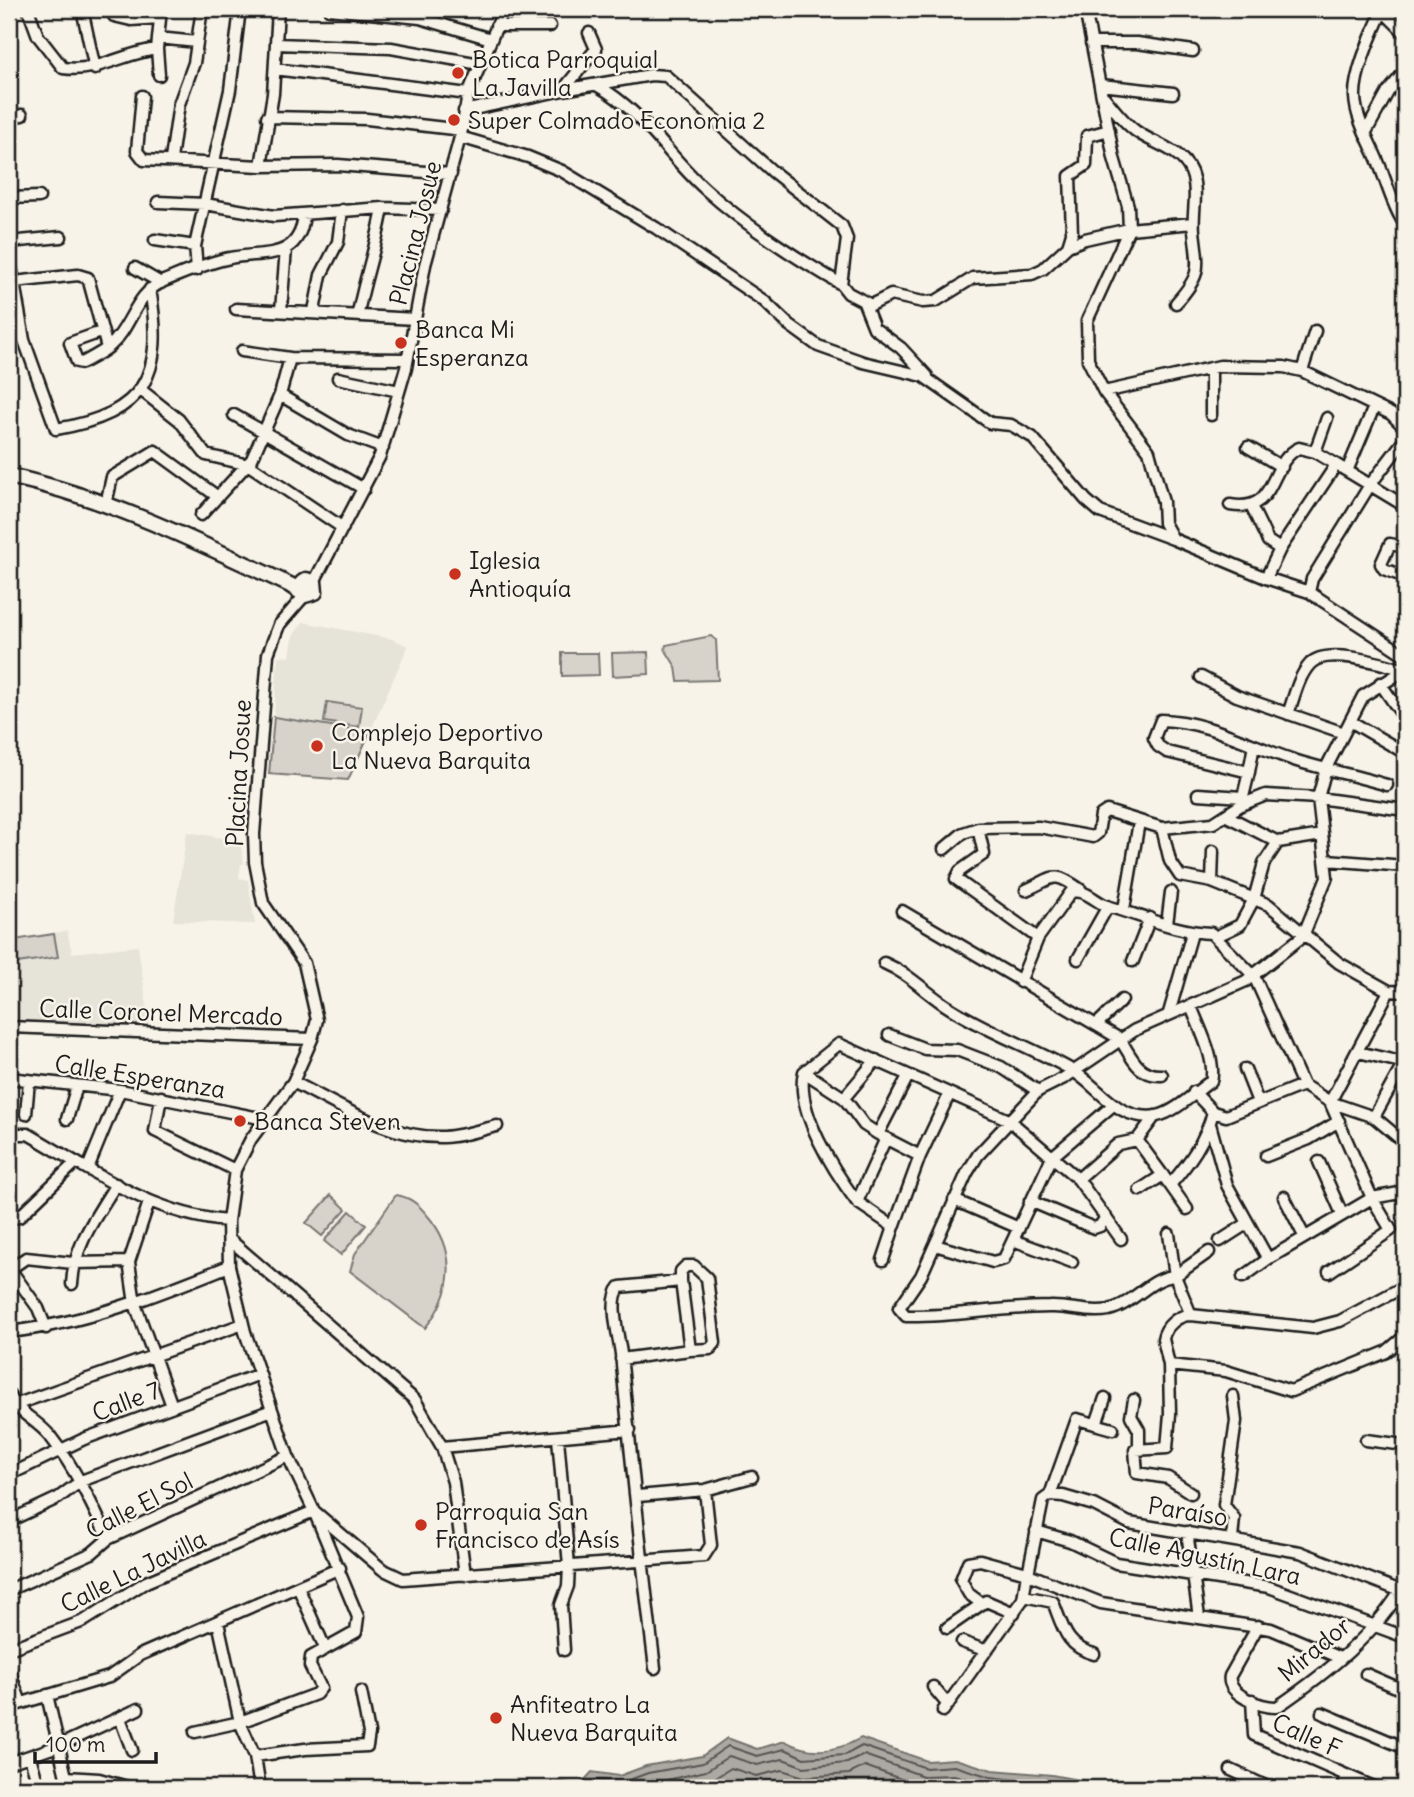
<svg xmlns="http://www.w3.org/2000/svg" width="1414" height="1797" viewBox="0 0 1414 1797" font-family="Delius,sans-serif">
  <rect width="100%" height="100%" fill="#f7f3e8"/>
  <filter id="ink" filterUnits="userSpaceOnUse"><feTurbulence type="fractalNoise" baseFrequency=".0143" numOctaves="2"/><feDisplacementMap in="SourceGraphic" scale="14" xChannelSelector="R" yChannelSelector="G"/><feConvolveMatrix kernelMatrix="1 2 1 2 8 2 1 2 1" color-interpolation-filters="sRGB"/></filter>
  <g filter="url(#ink)">
    <!-- built -->
    <path fill="#e6e3d9" d="M303 622 392 639 408 646 370 732 274 717 278 656 290 657 293 636Z
      M187 832 240 841 244 864H241L239 878 248 880 255 924 173 921Z
      M67 931 72 953 138 946 150 1027 11 1021 10 939Z"/>
    <!-- green -->
    <path fill="#d7d3cb" stroke="#7a7874" stroke-width="2" d="M711 636 716 640 718 680 678 681 676 667 665 649 666 645Z
      M648 652 649 674 613 676 612 653Z
      M562 653H598L599 675 562 676Z
      M327 702 362 707 359 727 324 722Z
      M274 717 370 732 348 780 269 774Z
      M54 934 58 957 17 963 14 940Z
      M331 1195 346 1209 322 1236 306 1223Z
      M396 1195C410 1197 418 1204 427 1215 458 1250 454 1293 425 1328L350 1271 355 1254Z
      M350 1211 366 1225 341 1255 324 1241Z"/>
    <!-- water -->
    <path fill="#aca9a2" stroke="#72716c" stroke-width="2" d="M727 1738 757 1749 785 1741C810 1755 836 1752 861 1738L927 1761 955 1759 992 1770 1052 1775 1094 1783 1101 1788H535L556 1781 580 1785 592 1772 619 1776 646 1766 702 1756Z"/>
    <g fill="none" stroke-linecap="round" stroke-linejoin="round">
      <!-- shore -->
      <path stroke="#565452" stroke-width="2" d="M587 1788 595 1780 621 1783 648 1773 703 1763 728 1746 757 1756 785 1749 804 1758 845 1755 862 1746 926 1768 954 1766 991 1777 1082 1788
        M632 1788 706 1771 729 1756 757 1765 783 1759 804 1767 847 1763 864 1755 923 1776 954 1775 988 1785 1012 1788
        M670 1788 710 1781 731 1768 756 1776 782 1770 804 1777 849 1774 865 1766 920 1786 952 1785 962 1788"/>
      <!-- street casing -->
      <g stroke="#1c1c1c" stroke-width="15">
        <path id="street" d="M28 9 38 36 63 68C98 73 123 53 157 49
          M82 9 95 69
          M111 9 114 16 131 20 159 18
          M329 9 420 18 491 39
          M1085 9 1114 158 1128 206 1129 229 1087 321 1088 360 1104 392 1220 366 1284 367 1302 371 1391 414 1405 428
          M1383 9C1373 32 1354 72 1355 97 1356 122 1373 146 1381 169 1388 187 1392 203 1402 220
          M1382 10 1405 33
          M496 26H550
          M158 38 197 42
          M1091 43H1137L1193 51
          M276 44 391 48 480 64
          M275 69 468 94
          M159 75 157 49 161 9
          M1101 85 1173 93
          M598 86C643 111 667 155 705 189 746 226 794 257 841 284
          M563 90 596 49 589 33
          M142 96 137 151 144 160 261 166 338 165 451 174
          M1104 97C1114 109 1124 123 1137 132 1157 146 1186 150 1193 178 1198 196 1192 212 1194 231 1198 268 1203 273 1176 303
          M464 111 563 90 651 75 666 76 772 171 842 226 847 239 841 284 848 293 871 305 891 295 923 302 936 301 973 278 1032 274 1043 269 1068 246 1085 239 1129 229 1193 223
          M9 117 22 115
          M267 117 367 119 462 130
          M1366 132 1388 92 1405 71
          M460 137 528 157 562 171 656 228 764 301 789 325 818 346 863 362 923 376 990 423 1011 425 1032 437 1086 500 1100 512 1173 539
          M171 159 179 104 194 63 202 9
          M261 166 273 94 278 9
          M9 198 39 197
          M158 202 205 204 274 216 383 208 441 210
          M155 240 195 246
          M9 242 61 237
          M1068 246 1072 233 1070 176 1086 165 1087 136 1109 130
          M9 254 14 282 78 275 88 278 107 348
          M135 268 161 283
          M197 270 195 246 230 90 240 9
          M9 283 14 282 24 340 56 429C146 414 165 375 150 289
          M864 303 874 328 901 348 927 376
          M236 309 415 319
          M281 310 286 249
          M314 311 321 275 338 242 342 210
          M358 313C365 277 377 244 383 208
          M9 323 20 321
          M101 332 70 343 77 362 82 363C91 358 102 353 110 346 132 327 134 294 164 281 184 273 208 262 230 258 264 251 299 262 304 215
          M242 351 290 358
          M1302 371 1315 331
          M338 378 399 391
          M141 390 179 420 206 455 249 465 343 528
          M1104 392 1149 451 1163 502 1164 523 1173 539 1266 578
          M280 395 348 435 383 448
          M234 415 364 489
          M1211 415V368
          M1248 447 1282 467
          M1315 452 1327 418
          M1336 465 1280 549 1266 578 1309 592 1405 655
          M1347 471 1405 506
          M108 495 112 477 155 451 218 497
          M1230 505C1279 514 1267 463 1299 448L1315 452 1347 471 1374 407
          M1251 506 1268 541 1280 549
          M201 515 252 459 280 395 290 358 407 359
          M1405 547 1390 544 1381 564 1384 569 1405 577
          M314 582 380 456 406 368 425 265 462 130 468 94 504 9
          M1309 592 1312 579 1370 485 1405 439
          M305 595 279 625 268 654 254 834 255 862 263 903 304 963 317 1020 312 1039 293 1082 251 1139 235 1170 228 1221 229 1266 245 1332 288 1456 314 1511 382 1569 403 1579 704 1556 711 1545 705 1490
          M1201 677 1237 696 1344 733
          M1380 683 1405 719
          M1288 714C1294 698 1298 677 1310 664 1326 646 1384 664 1405 670
          M1350 721 1405 753
          M1254 745 1249 772 1167 752 1158 746 1154 738 1161 720C1209 721 1252 747 1297 761 1327 770 1357 776 1387 785
          M1198 794 1243 797
          M1242 801 1249 772
          M1227 816 1278 842 1322 835
          M978 828 1039 827 1093 837 1098 833 1101 815 1107 811 1162 828 1213 823 1241 805 1266 795 1318 798 1405 810
          M1162 828 1170 861 1180 876 1212 882 1269 905 1339 963 1389 991 1405 992
          M944 849 963 833 978 828 984 854 960 871 956 879 1038 938
          M1327 860 1405 866
          M1212 882 1213 851
          M1026 890C1055 878 1051 869 1081 890
          M1124 909 1139 822
          M902 911 1120 1039C1132 1058 1138 1076 1162 1075
          M1167 924 1171 892
          M1217 936 1240 925 1254 899 1264 863 1278 842
          M1078 959 1108 906
          M1133 961 1150 918
          M884 963C910 974 927 994 950 1008 988 1032 1031 1047 1070 1069 1100 1086 1116 1122 1157 1116 1176 1112 1195 1092 1211 1081 1217 1060 1198 1026 1191 1006
          M1020 982 1038 938 1071 892C1088 889 1095 903 1110 907 1143 916 1177 932 1211 933L1254 976 1303 1085 1330 1102 1374 1117 1405 1143
          M1169 1013 1192 933
          M1096 1025 1122 1000
          M9 1027 312 1039
          M889 1035 925 1049 957 1050 1001 1067 1038 1091
          M1358 1052 1405 1063
          M876 1060 844 1098 864 1125 878 1134 908 1076
          M1245 1069 1258 1102
          M804 1072 844 1098
          M9 1078 120 1090 265 1119
          M293 1082C339 1105 389 1139 444 1137 462 1136 480 1130 497 1126
          M161 1097 155 1131 235 1170
          M1213 1112 1226 1116 1303 1085
          M26 1114 29 1081
          M1374 1117 1404 1063
          M67 1119 77 1086
          M1210 1124 1227 1185 1268 1259 1372 1198 1405 1192
          M9 1134H28C91 1170 153 1215 228 1221
          M881 1136 920 1156 949 1095
          M886 1138 857 1202 894 1227 920 1156
          M1137 1140 1170 1185C1189 1163 1206 1140 1213 1112L1194 1092
          M1137 1140 1155 1116
          M1266 1156 1309 1139 1339 1121
          M1319 1162 1342 1214
          M88 1168 120 1090
          M1078 1179 1118 1144 1137 1140
          M1170 1185 1187 1209
          M1140 1190 1163 1175
          M1284 1197 1304 1236
          M954 1200 1019 1228
          M1030 1201 1094 1228 1100 1226 1106 1217
          M149 1202 129 1262 135 1304 172 1406
          M857 1202C834 1171 795 1111 804 1072L839 1044 1009 1120 1078 1179 1121 1239
          M9 1214 12 1218 19 1217 76 1162
          M1169 1234 1175 1276 1209 1252
          M229 1239 415 1400 442 1447 453 1482 465 1575
          M1013 1240 1072 1262
          M1220 1241 1248 1223
          M935 1245 993 1262 1004 1259 1052 1157 1112 1106
          M883 1260 894 1227
          M1329 1272 1391 1230 1372 1198 1330 1102 1389 991
          M1243 1277 1268 1259
          M681 1281V1271L686 1266H694L707 1278 715 1343 710 1349 690 1350
          M72 1284C74 1245 96 1217 116 1184
          M1191 1315 1175 1276C1150 1277 1134 1304 1109 1310 1089 1314 1070 1306 1050 1307 1002 1307 955 1317 906 1316L899 1308 921 1276 967 1173 978 1155 1038 1091 1064 1078 1135 1030 1246 981 1303 936 1327 877 1318 798 1326 768 1363 696 1405 670
          M46 1328 38 1308 10 1269 26 1258 73 1263 129 1262
          M9 1332C87 1323 157 1295 229 1266
          M621 1359 690 1350 681 1281 620 1287C608 1300 619 1337 621 1354 631 1459 642 1564 655 1668
          M1169 1365 1226 1371 1291 1391 1386 1352 1405 1336
          M9 1394C16 1412 37 1420 50 1436 75 1468 91 1502 108 1539
          M1134 1400 1131 1416 1139 1430V1450
          M9 1407 243 1324
          M1096 1424 1105 1398
          M558 1438 569 1566 568 1586 561 1605 564 1650
          M1366 1440 1405 1445
          M442 1447 630 1430
          M9 1475 84 1439 260 1374
          M1191 1493 1168 1478 1137 1473 1135 1450 1167 1448 1170 1414 1169 1365 1163 1339C1165 1326 1178 1315 1191 1315L1313 1328 1340 1321 1405 1286
          M1050 1495 1077 1419 1113 1429
          M638 1496 705 1490 752 1477
          M9 1521 58 1498 81 1481 272 1410
          M1036 1531 1070 1541 1116 1563 1269 1587 1405 1637
          M1187 1532 1199 1617
          M1232 1539 1234 1518 1224 1505 1236 1421 1233 1396
          M298 1587 325 1648
          M9 1590 92 1553 108 1539 288 1456
          M1024 1596 1053 1602C1063 1627 1066 1647 1094 1654
          M218 1622 240 1722 255 1756 260 1788
          M1258 1626 1230 1676C1226 1694 1261 1708 1277 1707 1325 1674 1377 1634 1405 1583
          M947 1628 986 1601 1014 1613
          M962 1642 987 1651
          M9 1649 84 1621 146 1582 314 1511 358 1617 356 1632 311 1657 310 1666 321 1688 316 1694 240 1722 195 1732
          M1340 1658 1271 1629 1101 1603 1028 1574 1043 1500 1050 1495 1063 1496 1094 1505 1129 1523 1300 1552 1401 1591
          M9 1670 21 1703
          M1366 1674 1405 1691
          M933 1687 948 1705
          M47 1695 66 1777 99 1779 131 1788
          M1252 1700 1254 1735 1376 1788
          M9 1707 109 1677 140 1655 340 1568
          M943 1711 1023 1599 1027 1573 980 1560 968 1562 961 1580 969 1594 981 1603
          M1322 1713 1405 1748
          M120 1718 132 1750
          M255 1756 305 1749 367 1746 369 1733 361 1692
          M30 1757 39 1788
          M9 1763 58 1746 138 1709
          M1231 1770 1270 1788
          M1341 1788 1348 1776"/>
      </g>
      <!-- secondary casing -->
      <g stroke="#1c1c1c" stroke-width="19">
        <path id="secondary" d="M9 476C109 498 198 542 290 585L305 595 315 592 314 582 306 580 302 583"/>
      </g>
      <!-- street -->
      <use href="#street" stroke="#f7f3e8" stroke-width="10"/>
      <!-- secondary -->
      <use href="#secondary" stroke="#f7f3e8" stroke-width="14"/>
    </g>
  </g>
  <!-- markers -->
  <g fill="#c8321e" stroke="#f7f3e8" stroke-width="2.5">
    <circle cx="458" cy="73" r="7"/>
    <circle cx="454" cy="120" r="7"/>
    <circle cx="401" cy="343" r="7"/>
    <circle cx="455" cy="574" r="7"/>
    <circle cx="317" cy="746" r="7"/>
    <circle cx="240" cy="1121" r="7"/>
    <circle cx="421" cy="1525" r="7"/>
    <circle cx="496" cy="1718" r="7"/>
  </g>
  <g text-anchor="middle" dominant-baseline="central" stroke-width="5" stroke-linejoin="round" paint-order="stroke">
    <!-- poi labels -->
    <g font-size="24" fill="#1c1c1c" stroke="#f7f3e8" text-anchor="start">
      <text x="472" y="59">Botica Parroquial<tspan x="472" dy="28">La Javilla</tspan></text>
      <text x="468" y="120">Super Colmado Economia 2</text>
      <text x="415" y="329">Banca Mi<tspan x="415" dy="28">Esperanza</tspan></text>
      <text x="469" y="560">Iglesia<tspan x="469" dy="28">Antioquía</tspan></text>
      <text x="331" y="732">Complejo Deportivo<tspan x="331" dy="28">La Nueva Barquita</tspan></text>
      <text x="254" y="1121">Banca Steven</text>
      <text x="435" y="1511">Parroquia San<tspan x="435" dy="28">Francisco de Asís</tspan></text>
      <text x="510" y="1704">Anfiteatro La<tspan x="510" dy="28">Nueva Barquita</tspan></text>
    </g>
    <!-- street labels -->
    <g font-size="24" fill="#1c1c1c" stroke="#f7f3e8">
      <text transform="translate(415 233) rotate(-76)">Placina Josue</text>
      <text transform="translate(238 773) rotate(-87)">Placina Josue</text>
      <text transform="translate(161 1012) rotate(2)">Calle Coronel Mercado</text>
      <text transform="translate(140 1076) rotate(9)">Calle Esperanza</text>
      <text transform="translate(126 1401) rotate(-21)">Calle 7</text>
      <text transform="translate(139 1505) rotate(-27)">Calle El Sol</text>
      <text transform="translate(1188 1511) rotate(9)">Paraíso</text>
      <text transform="translate(1205 1556) rotate(12)">Calle Agustín Lara</text>
      <text transform="translate(133 1571) rotate(-26)">Calle La Javilla</text>
      <text transform="translate(1314 1649) rotate(-40)">Mirador</text>
      <text transform="translate(1307 1735) rotate(24)">Calle F</text>
    </g>
  </g>
  <!-- margin -->
  <rect width="1414" height="1797" fill="none" stroke="#f7f3e8" stroke-width="35"/>
  <rect x="18" y="18" width="1379" height="1762" fill="none" stroke="#1c1c1c" stroke-width="2.5" filter="url(#ink)"/>
  <!-- scale -->
  <path d="M35 1752v10h121v-10" fill="none" stroke="#1c1c1c" stroke-width="3.5"/>
  <text x="46" y="1752" font-size="21" fill="#1c1c1c" stroke="#f7f3e8" stroke-width="5" paint-order="stroke">100 m</text>
</svg>
